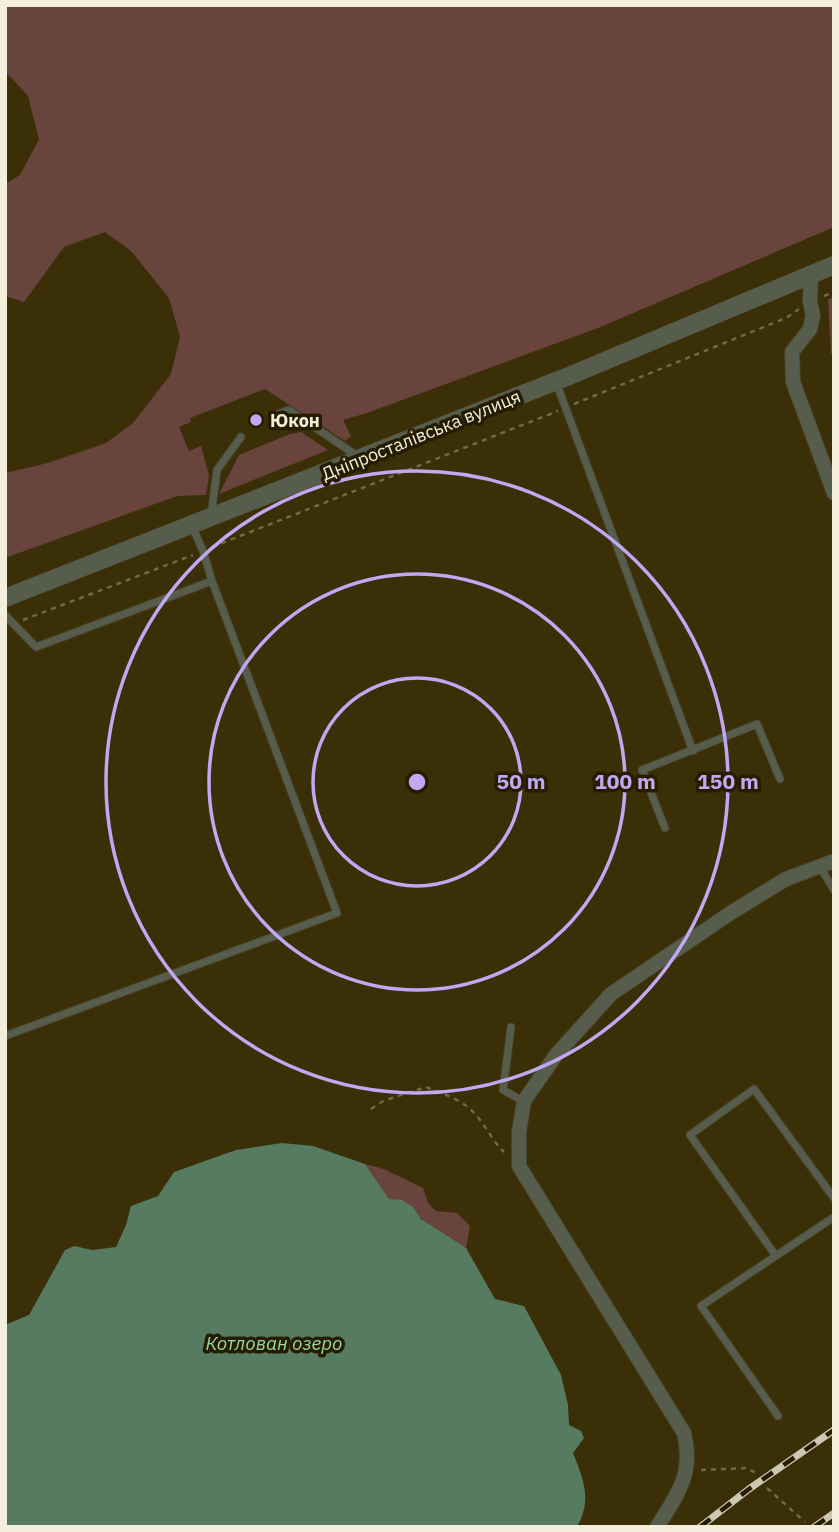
<svg xmlns="http://www.w3.org/2000/svg" width="839" height="1532" viewBox="0 0 839 1532" font-family="'IBM Plex Sans',sans-serif">
  <rect width="100%" height="100%" fill="#302709"/>
  <!-- built -->
  <path fill="#3a2f07" d="M5 5H834V1527H5Z"/>
  <!-- green -->
  <path fill="#69443d" d="M5 5H834V227L598 328 367 413 343 420 351 436 345 441 265 389 190 418 191 422 179 427 189 451 201 446 209 475 206 495 177 496 5 558V473L48 463 106 443 133 423 171 374 180 337 169 298 131 251 105 232 64 247 24 302 5 296V184L20 175 39 139 28 96 5 71Z
    M834 297V353L831 354 828 299Z
    M301 432 328 450 219 494 239 455 290 434Z
    M365 1164 384 1169 423 1188 428 1203 436 1211 457 1213 470 1226 466 1248C452 1240 433 1231 422 1219 408 1206 410 1201 389 1199Z"/>
  <!-- water -->
  <path fill="#567b61" d="M282 1143 313 1146 365 1164 389 1199 402 1200 413 1207 421 1219 466 1248 495 1299 524 1306 561 1375 568 1405 569 1425 581 1431 584 1438 573 1453C584 1481 592 1499 577 1527H5V1325L29 1315 65 1250 74 1246 92 1250 116 1247 126 1225 131 1206 158 1196 174 1172 236 1150Z"/>
  <g fill="none" stroke-linecap="round" stroke-linejoin="round">
    <!-- service casing -->
    <g stroke="#4b4327" stroke-width="9">
      <path id="service" d="M556 382 693 751
        M275 415 289 410 359 457
        M211 516 217 470 241 437
        M5 615 36 647 212 581 203 551 192 526
        M665 828 642 770 757 724 780 779
        M820 867 834 890
        M511 1027 503 1090 523 1101
        M5 1036 337 913 212 581
        M776 1256 690 1135 754 1089 834 1198
        M778 1416 701 1306 834 1217"/>
    </g>
    <!-- minor casing -->
    <g stroke="#4b4327" stroke-width="16">
      <path id="minor" d="M811 274 810 302 813 315 810 329 792 352 793 382 834 493
        M657 1527C678 1494 694 1473 684 1433L519 1166V1132L524 1101 556 1055 611 994 732 912 786 879 834 861"/>
    </g>
    <!-- tertiary casing -->
    <g stroke="#4b4327" stroke-width="19">
      <path id="tertiary" d="M5 598 569 376 834 265"/>
    </g>
    <!-- path -->
    <path stroke="#70684e" stroke-width="2.5" stroke-dasharray="5 5" stroke-linecap="butt" d="M824 296 834 292
      M574 404 786 318 799 309
      M212 547 558 411
      M23 620 193 555
      M371 1109 383 1101 426 1087C441 1093 458 1098 470 1109 484 1121 491 1140 504 1152
      M701 1470 746 1468 756 1473
      M767 1488 805 1522"/>
    <!-- service -->
    <use href="#service" stroke="#575d4d" stroke-width="7"/>
    <!-- minor -->
    <use href="#minor" stroke="#575d4d" stroke-width="14"/>
    <!-- tertiary -->
    <use href="#tertiary" stroke="#575d4d" stroke-width="18"/>
    <!-- rail casing -->
    <g stroke="#cdc8b3" stroke-width="7">
      <path id="rail" d="M700 1527 749 1489 834 1430
        M814 1527 834 1513"/>
    </g>
    <!-- rail -->
    <use href="#rail" stroke="#261d01" stroke-width="4.5" stroke-dasharray="13" stroke-linecap="butt"/>
  </g>
  <!-- distance rings -->
  <g fill="none" stroke="#c1a8f3" stroke-width="3.5">
    <circle cx="417" cy="782" r="104"/>
    <circle cx="417" cy="782" r="208"/>
    <circle cx="417" cy="782" r="311"/>
  </g>
  <!-- markers -->
  <circle fill="#c1a8f3" stroke="#261d01" stroke-width="2.5" cx="256" cy="420" r="7"/>
  <g text-anchor="middle" dominant-baseline="central" stroke-width="7" stroke-linejoin="round" paint-order="stroke">
    <!-- poi labels -->
    <g font-size="18" font-weight="bold" fill="#f4efdd" stroke="#261d01" text-anchor="start">
      <text x="270" y="420">Юкон</text>
    </g>
    <!-- street labels -->
    <g font-size="18" fill="#f4efdd" stroke="#261d01">
      <text transform="translate(421 435) rotate(-22)">Дніпросталівська вулиця</text>
    </g>
    <!-- water labels -->
    <g font-size="19" font-style="italic" fill="#99d6ab" stroke="#261d01">
      <text x="274" y="1343">Котлован озеро</text>
    </g>
  </g>
  <circle cx="417" cy="782" r="10" fill="#c1a8f3" stroke="#261d01" stroke-width="3.5"/>
  <g font-size="21" text-anchor="middle" font-weight="bold" fill="#c1a8f3" stroke="#261d01" stroke-width="7" stroke-linejoin="round" paint-order="stroke">
    <text x="521" y="789">50 m</text>
    <text x="625" y="789">100 m</text>
    <text x="728" y="789">150 m</text>
  </g>
  <!-- border -->
  <rect width="839" height="1532" fill="none" stroke="#f4efdd" stroke-width="14"/>
</svg>
